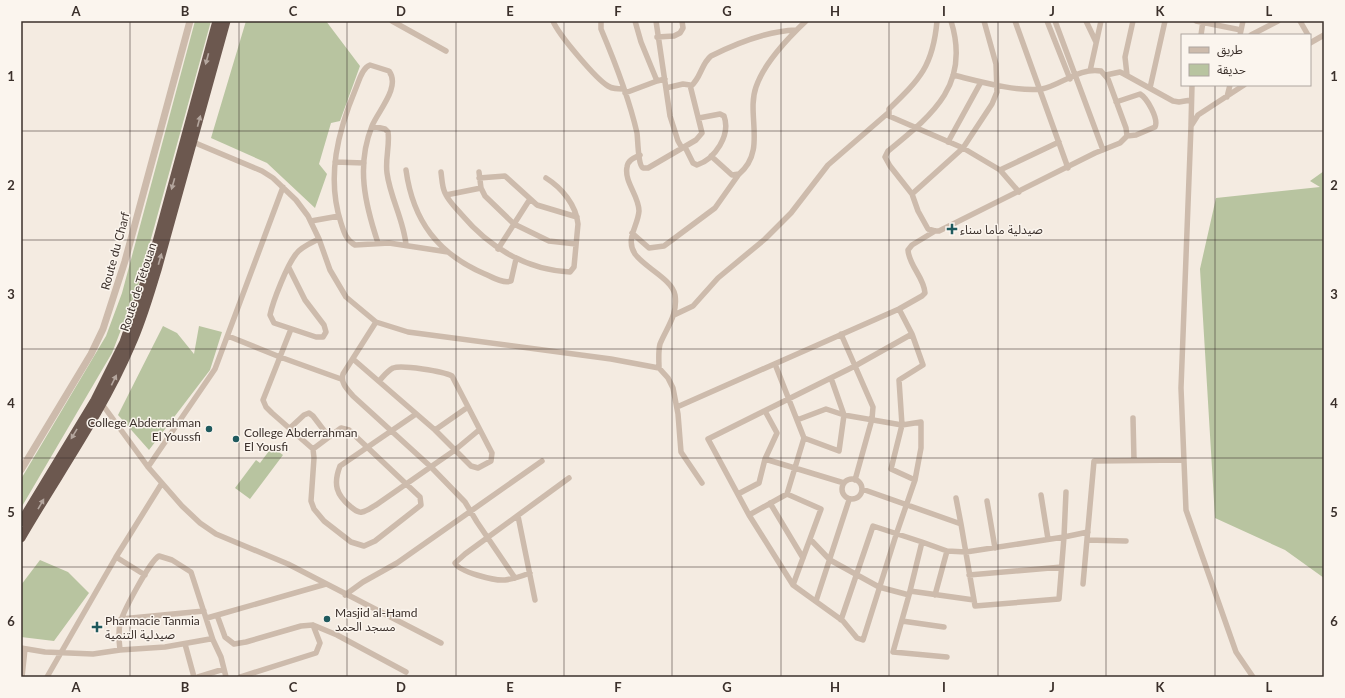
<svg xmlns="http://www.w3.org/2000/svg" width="1345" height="698" viewBox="0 0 1345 698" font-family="Lato,'Noto Sans Arabic',sans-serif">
  <rect width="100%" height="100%" fill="#f4ebe1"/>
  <!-- green -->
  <path fill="#b8c4a0" d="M195 21H211L138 286 112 353 21 508V479L106 336 122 293Z
    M246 21H326L360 66 340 121 331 123 319 164 327 174 315 208 267 163 211 138Z
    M1324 171V578L1285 550 1215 518 1200 269 1216 198 1320 187 1310 181Z
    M163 326 177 333 194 354 199 326 222 332 210 370 149 450 118 415Z
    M272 447 283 455 250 499 235 488 256 460 260 463Z
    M40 560 68 572 89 593 54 641 21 637V585Z"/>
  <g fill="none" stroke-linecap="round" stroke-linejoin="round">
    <!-- minor -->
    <path stroke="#cdbbac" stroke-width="5.5" d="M392 21 446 51
      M553 21C558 34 596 79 608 86 613 89 617 89 623 89
      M601 21V29C615 62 629 98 637 133 638 141 638 165 643 168H648L696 140 702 133 690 85 683 84 666 88
      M635 21 641 42 657 81 665 79
      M656 21 670 116 678 141 682 148
      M937 21C933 66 920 79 889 109V116L963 148 1000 170 1019 192
      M1015 21 1068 168
      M1047 21 1070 79
      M1055 21 1103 150
      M1086 21 1096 42
      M1196 21 1241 30
      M1300 21 1308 35
      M1201 35 1203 21
      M1240 35 1243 21
      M1251 35 1278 21
      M657 37 674 36 680 33 683 28 682 21
      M1310 43 1324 35
      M1090 71 1101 21
      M953 75C978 81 1016 92 1042 89 1061 85 1080 67 1101 71L1108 79 1126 128 1127 136 1120 143 1095 153 939 231H935L928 229 918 211 912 194 963 148 992 104 997 92 996 64 984 21
      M1106 75 1120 72 1124 74 1173 101 1179 102 1191 100
      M1127 75 1125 57 1133 21
      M1244 85 1198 115 1191 126 1181 388 1186 510 1236 652 1253 677
      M691 86C701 78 701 64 711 56 737 43 767 31 796 30
      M1150 88 1165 21
      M625 93 657 81
      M1227 97 1230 85
      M1116 102 1140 94C1147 98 1159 119 1155 127L1136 135 1127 136
      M1191 125 1192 85
      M372 126 385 129 388 132C390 145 385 159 387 173 390 197 404 221 406 245
      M193 142 262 171 273 178 296 200 308 216 319 239 330 270 346 297 376 322 408 332 611 359 659 368 668 378 673 388 678 414 681 452 702 483
      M948 142 981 82
      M685 147 693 163 697 165C715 159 731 135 724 116L720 114 699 118
      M640 155C634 158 628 160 627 167 624 182 639 196 639 211 638 226 625 239 635 254 645 268 672 279 675 295 678 315 667 327 660 344 658 352 659 360 659 368
      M711 156 732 175 739 174C767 151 746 115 756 87 764 63 788 38 806 21
      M335 162 364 163
      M406 170C413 221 438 254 485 274 492 277 503 284 511 281L516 259
      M1000 170 1059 142
      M441 172C442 179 442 187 445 193 449 202 456 208 462 215 490 248 527 270 570 272L574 267 578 224C576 205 562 188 546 178
      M479 172 481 188 485 196 514 224 549 241 576 244
      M479 178 505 176 537 205 577 217
      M912 194 890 166 885 157 888 151C932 115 971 85 951 21
      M446 195 481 188
      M311 221 339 216
      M632 233 649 248 664 246 715 208 739 174
      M378 243C365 204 356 166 372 126 378 111 401 87 389 71L370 65C362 68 359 81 356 88 338 131 326 177 341 223 344 232 346 240 355 245L389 243 448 252
      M498 249 530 199
      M289 268 305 300 324 325 326 332 323 337H316L274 323 270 315C273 301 287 265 296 254 301 247 311 243 319 239
      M674 315 693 306 718 278 765 239 791 213 828 165 888 113
      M376 322 343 374C340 383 348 390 353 396L431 467 465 502 477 522 515 578
      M291 329 263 400 266 407 272 413 313 449 314 458 311 501 314 509 324 521 351 542 364 546 375 541 421 505 420 497 349 430 341 428 313 449
      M841 334 873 407 872 419 855 480
      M912 334 923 365 899 380 902 425 891 469 915 480
      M228 336 280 357 341 379
      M353 359 435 430 471 466 478 468 491 461 492 453 452 376C443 371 402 365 393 368 387 371 383 377 379 381
      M102 404 148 467 182 506 200 523 216 534 288 564 441 643
      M677 407 899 309 922 296 925 293C924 277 909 266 908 250L912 245 935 231
      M416 414 340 466C333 484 336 495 351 507 355 510 358 513 362 512 367 511 372 507 376 505L455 450 479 430
      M1133 418 1134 460
      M797 420 826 409 844 415 902 425 921 422V448L915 480 896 535 863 640 857 638 843 621 793 585 749 515 708 439 855 366 912 334 899 309
      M290 428 304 415 309 413 313 416 329 437
      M435 430 468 407
      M804 438 839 451 844 415 831 378
      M765 459 844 483
      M148 467 215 369 283 187
      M842 489a10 10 0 1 1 20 0a10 10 0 1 1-20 0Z
      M862 489 961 524 974 600 910 591
      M1066 492 1064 537 1088 532
      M738 494 759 483 765 459 777 433 765 411
      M787 494 821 509 793 585
      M1041 495 1048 539
      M956 498 961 524
      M987 501 995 548
      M770 503 803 558
      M749 515 787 494 804 438 775 364
      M518 516 535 600
      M810 539 830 560 879 587 909 595 922 542 873 526 841 620
      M1087 540 1126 541
      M922 542 947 551 935 595
      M947 551 966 552 1064 537 1059 599 975 606 974 600
      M116 557 145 575
      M530 573C522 576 513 579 505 580 495 581 459 572 455 563L465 554 569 478
      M969 575 1062 567
      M1083 584 1094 461 1184 460
      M345 595 363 582 397 563 542 461
      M909 595 893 652 947 657
      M816 601 849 500
      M217 615 225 637 234 644 246 642 301 626 313 625 337 635 406 672
      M207 618 326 584
      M121 619 204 611
      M902 621 944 627
      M185 644 194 677
      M21 648 45 652 93 654 120 650 165 647 210 639 213 640 221 657 226 677
      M120 650C119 641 118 633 120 624 122 613 150 561 159 556L172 560 191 572 213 640
      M22 677 25 649
      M47 677 116 557 162 483
      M198 677 224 669
      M240 677 316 653 320 643 313 625"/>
    <!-- tertiary -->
    <path stroke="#cdbbac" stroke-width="7" d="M21 470 91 354 103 329 125 261 190 21"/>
    <!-- trunk -->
    <path stroke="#6c584f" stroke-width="9" d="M21 522 95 400 124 342 151 264 217 21
      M21 538C58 474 102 413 131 345 142 321 149 296 157 270L226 21"/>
  </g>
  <!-- one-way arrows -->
  <defs><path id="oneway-solid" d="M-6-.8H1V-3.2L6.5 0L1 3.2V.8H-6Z"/></defs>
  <g fill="#b4a69e">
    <use href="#oneway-solid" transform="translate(207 59) rotate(105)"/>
    <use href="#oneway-solid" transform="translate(199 121) rotate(-75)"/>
    <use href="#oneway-solid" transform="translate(173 184) rotate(106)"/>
    <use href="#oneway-solid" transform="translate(160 259) rotate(-74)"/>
    <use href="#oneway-solid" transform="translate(114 380) rotate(-64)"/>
    <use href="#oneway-solid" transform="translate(74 434) rotate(121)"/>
    <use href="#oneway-solid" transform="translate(41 504) rotate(-60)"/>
  </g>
  <!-- grid -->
  <path fill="none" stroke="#3b302b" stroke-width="1" stroke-opacity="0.55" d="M130 21V677M239 21V677M347 21V677M456 21V677M564 21V677M672 21V677M781 21V677M889 21V677M998 21V677M1106 21V677M1215 21V35M1215 85V677M21 131H1324M21 240H1324M21 349H1324M21 458H1324M21 567H1324"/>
  <!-- markers -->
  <g fill="#1f5a5e" stroke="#fbf5ee" stroke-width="1.5">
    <path d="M950 223h4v4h4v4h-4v4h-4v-4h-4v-4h4z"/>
    <circle cx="209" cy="429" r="4"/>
    <circle cx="236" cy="439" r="4"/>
    <circle cx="327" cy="619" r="4"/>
    <path d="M95 621h4v4h4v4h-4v4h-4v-4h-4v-4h4z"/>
  </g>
  <g text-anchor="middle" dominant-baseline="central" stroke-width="3" stroke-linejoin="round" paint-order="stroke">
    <!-- poi labels -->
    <g font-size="12" fill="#3b302b" stroke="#fbf5ee" text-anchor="start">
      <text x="960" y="229">صيدلية ماما سناء</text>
      <text x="201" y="422" text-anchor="end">College Abderrahman<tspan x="201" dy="14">El Youssfi</tspan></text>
      <text x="244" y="432">College Abderrahman<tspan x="244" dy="14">El Yousfi</tspan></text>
      <text x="335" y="612">Masjid al-Hamd<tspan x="335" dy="14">مسجد الحمد</tspan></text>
      <text x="105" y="620">Pharmacie Tanmia<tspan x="105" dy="14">صيدلية التنمية</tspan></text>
    </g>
    <!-- street labels -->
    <g font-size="12" fill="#3b302b" stroke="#fbf5ee">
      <text transform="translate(115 251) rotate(-75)">Route du Charf</text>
      <text transform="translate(138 287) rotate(-72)">Route de Tétouan</text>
    </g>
  </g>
  <!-- border -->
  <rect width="1345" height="698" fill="none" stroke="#fbf5ee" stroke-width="44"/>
  <!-- legend -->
  <rect x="1181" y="34" width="130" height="52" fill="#fbf5ee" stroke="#aea6a0"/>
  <rect x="1189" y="47" width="20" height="6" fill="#cdbbac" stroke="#aea6a0"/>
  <text x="1217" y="54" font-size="12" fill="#3b302b">طريق</text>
  <rect x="1189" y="64" width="20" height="12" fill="#b8c4a0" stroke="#aea6a0"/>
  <text x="1217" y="74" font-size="12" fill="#3b302b">حديقة</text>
  <rect x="22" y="22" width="1301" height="654" fill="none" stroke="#3b302b" stroke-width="1.5"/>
  <g font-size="13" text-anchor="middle" font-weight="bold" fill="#3b302b">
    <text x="76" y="16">A</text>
    <text x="185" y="16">B</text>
    <text x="293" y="16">C</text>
    <text x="401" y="16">D</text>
    <text x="510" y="16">E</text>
    <text x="618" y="16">F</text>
    <text x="727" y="16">G</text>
    <text x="835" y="16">H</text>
    <text x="944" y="16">I</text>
    <text x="1052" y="16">J</text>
    <text x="1160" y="16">K</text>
    <text x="1269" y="16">L</text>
    <text x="11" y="81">1</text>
    <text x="1334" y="81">1</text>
    <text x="11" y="190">2</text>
    <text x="1334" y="190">2</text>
    <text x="11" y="299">3</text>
    <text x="1334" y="299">3</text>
    <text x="11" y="408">4</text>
    <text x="1334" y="408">4</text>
    <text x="11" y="517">5</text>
    <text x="1334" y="517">5</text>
    <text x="11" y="626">6</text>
    <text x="1334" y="626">6</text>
    <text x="76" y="692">A</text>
    <text x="185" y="692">B</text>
    <text x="293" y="692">C</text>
    <text x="401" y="692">D</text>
    <text x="510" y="692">E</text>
    <text x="618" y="692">F</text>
    <text x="727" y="692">G</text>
    <text x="835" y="692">H</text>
    <text x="944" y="692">I</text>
    <text x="1052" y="692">J</text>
    <text x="1160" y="692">K</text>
    <text x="1269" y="692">L</text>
  </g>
</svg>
